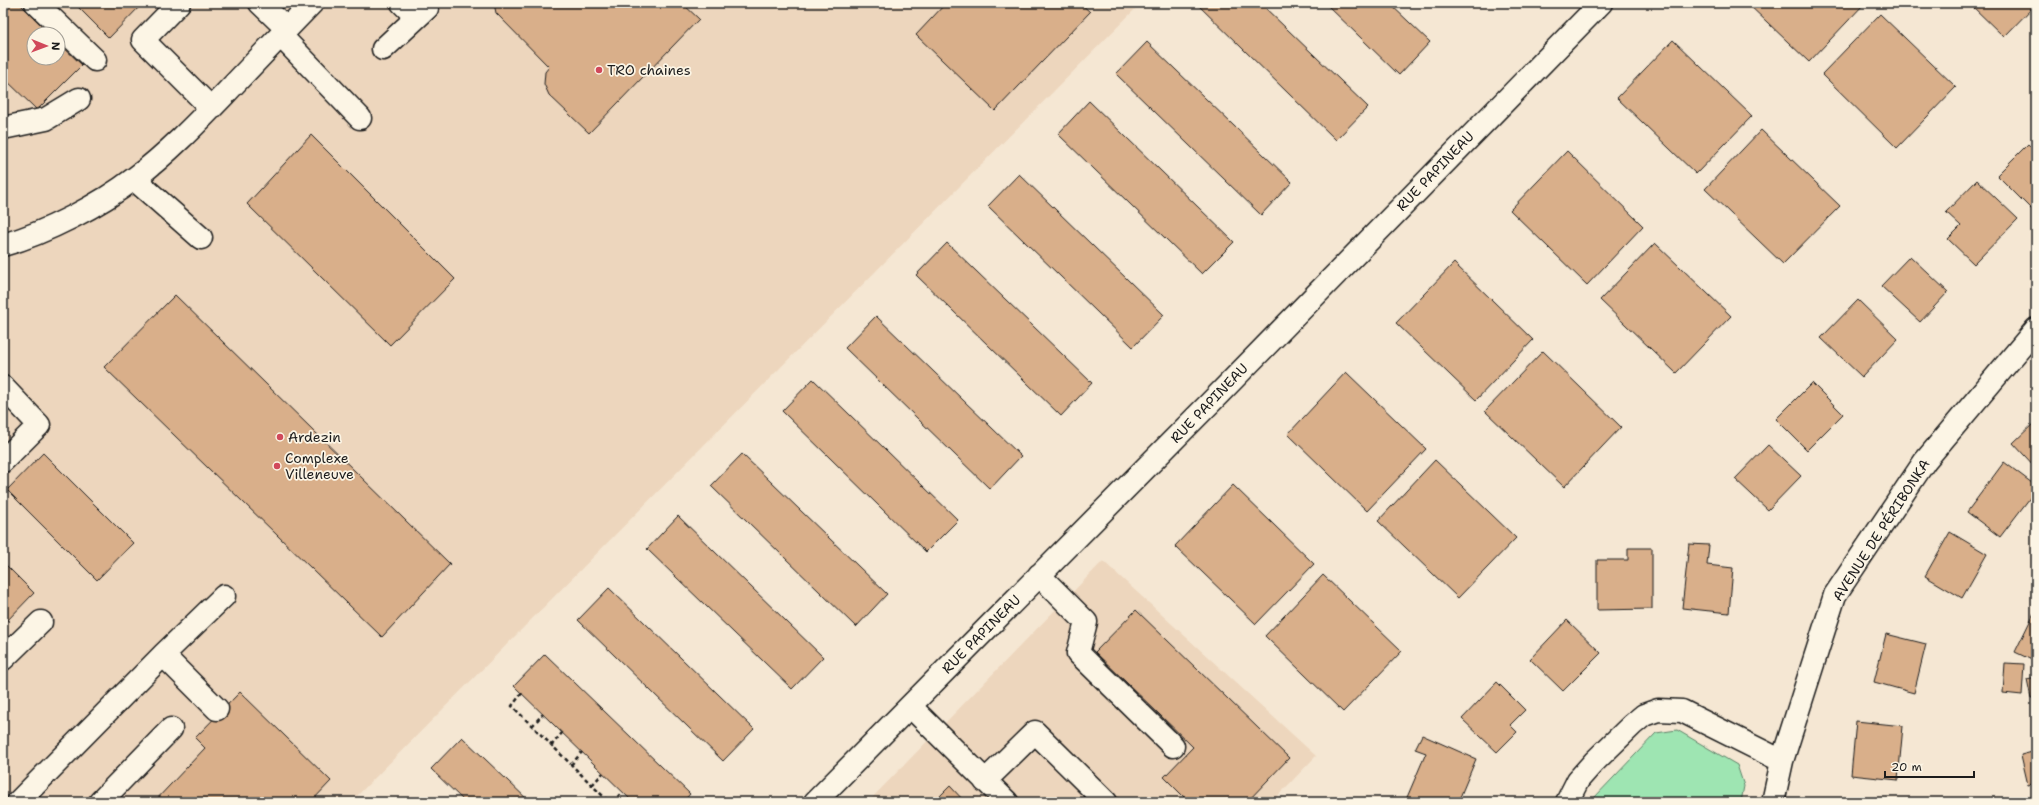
<svg xmlns="http://www.w3.org/2000/svg" width="2039" height="805" viewBox="0 0 2039 805" font-family="'Shantell Sans',sans-serif">
  <rect width="100%" height="100%" fill="#f5e7d3"/>
  <filter id="ink" filterUnits="userSpaceOnUse"><feTurbulence type="fractalNoise" baseFrequency=".025" numOctaves="2"/><feDisplacementMap in="SourceGraphic" scale="8" xChannelSelector="R" yChannelSelector="G"/><feConvolveMatrix kernelMatrix="1 2 1 2 8 2 1 2 1" color-interpolation-filters="sRGB"/></filter>
  <g filter="url(#ink)">
    <!-- built -->
    <path fill="#edd6bd" fill-rule="evenodd" d="M3 3H1141L351 802H3ZM34 34H58V58H34Z
      M1103 561 1316 756 1272 802H868Z"/>
    <!-- green -->
    <path fill="#9ee5b2" stroke="#5d8067" d="M1677 730 1737 765 1744 786 1741 802H1593V799L1656 733Z"/>
    <!-- building -->
    <path fill="#d9af8a" stroke="#1c1c1c" d="M3 3H19L50 34H34V58H58V42L82 65 37 110 3 77Z
      M74 3H143L109 38Z
      M494 3H593L596 7 600 3H682L699 19 589 133 549 95 544 84 545 72 549 67 496 13Z
      M946 3H1080L1090 12 995 111 916 35Z
      M1196 3H1260L1368 107 1336 140Z
      M1325 3H1389L1430 42 1399 75Z
      M1747 3H1865L1809 62Z
      M1969 3H2036V4L2004 37Z
      M1880 14 1956 87 1897 148 1822 74Z
      M1673 40 1752 116 1696 174 1617 98Z
      M1147 42 1292 182 1261 215 1116 74Z
      M1089 101 1234 242 1202 274 1058 134Z
      M1761 130 1840 206 1783 264 1705 189Z
      M311 135 455 279 390 345 247 204Z
      M2028 144 2036 152V204L2031 209 1997 175Z
      M1567 151 1643 226 1587 285 1510 210Z
      M1019 174 1164 315 1133 347 988 206Z
      M1977 180 2018 219 1974 264 1948 239 1961 226 1946 212Z
      M947 243 1092 383 1061 416 916 275Z
      M1655 243 1731 316 1676 373 1600 300Z
      M1910 256 1948 292 1920 322 1881 286Z
      M1454 263 1533 340 1476 400 1396 323Z
      M175 295 450 564 382 637 104 367Z
      M1858 300 1898 339 1862 377 1821 338Z
      M876 316 1021 456 990 489 845 348Z
      M1543 351 1621 427 1564 487 1485 411Z
      M1346 372 1426 449 1367 511 1288 434Z
      M813 379 958 520 926 552 782 411Z
      M1812 383 1843 414 1807 450 1776 419Z
      M2036 421V468L2013 443Z
      M1768 445 1801 476 1768 510 1735 479Z
      M43 453 133 543 97 580 7 490Z
      M742 454 887 594 856 627 711 486Z
      M1435 460 1516 538 1458 598 1378 521Z
      M2004 462 2036 486V490L2000 537 1967 512Z
      M1233 485 1314 564 1256 624 1175 546Z
      M678 516 823 657 792 689 647 549Z
      M1950 532 1987 554 1962 598 1925 576Z
      M1689 544 1709 545 1707 565 1733 568 1729 613 1682 608Z
      M1628 548H1652V609L1597 610V560H1628Z
      M3 562 34 593 3 625Z
      M1323 575 1402 651 1343 712 1265 636Z
      M609 588 754 729 723 761 578 620Z
      M1136 610 1289 758 1247 802H1189L1164 777 1193 747 1095 652Z
      M2034 613 2036 614V662L2015 652Z
      M1567 620 1601 653 1563 691 1530 659Z
      M1886 634 1926 644 1914 693 1874 682Z
      M545 654 690 794 683 802H633L514 686Z
      M2005 663 2024 664 2022 695 2003 693Z
      M2036 677V697L2031 698 2027 679Z
      M1497 682 1525 710 1510 725 1517 732 1497 752 1462 719Z
      M240 692 331 781 311 802H154L205 748 195 738Z
      M1856 721 1903 726 1898 780 1851 775Z
      M1422 735 1476 759 1458 802H1405L1426 753 1415 749Z
      M462 737 530 802H465L431 769Z
      M2036 751V783L2028 785 2021 755Z
      M950 786 965 802H934Z"/>
    <g fill="none" stroke-linecap="round" stroke-linejoin="round">
      <!-- minor casing -->
      <g stroke="#1c1c1c" stroke-width="25">
        <path id="minor" d="M36 3 95 60
          M179 3 143 40 211 108
          M260 3 287 29
          M402 3 416 17
          M281 36 360 118
          M383 49 427 8
          M3 128 46 119 79 99
          M134 179 201 238
          M3 245C46 233 100 205 135 178 167 154 196 124 224 95 253 64 282 34 312 3
          M3 387 39 425 3 461
          M1039 575 1086 622 1078 653 1173 746
          M163 655 224 596
          M3 659 41 622
          M910 706 1007 802
          M985 781 1035 732 1106 802
          M18 802 163 655 217 709
          M100 802 171 729
          M815 802 1209 404 1601 3
          M1567 802 1578 780 1594 762 1632 725 1644 715 1658 710 1682 711 1782 761
          M1773 802 1782 761 1835 595 1925 461 2036 329"/>
      </g>
      <!-- path -->
      <path stroke="#1c1c1c" stroke-width="2.5" stroke-dasharray="4 3" stroke-linecap="butt" d="M522 693 512 706 609 802
        M532 726 543 714
        M551 746 562 733
        M571 765 582 752
        M592 785 603 773
        M613 802 622 792"/>
      <!-- minor -->
      <use href="#minor" stroke="#fcf5e5" stroke-width="22"/>
    </g>
  </g>
  <!-- markers -->
  <g fill="#d1495b" stroke="#fcf5e5" stroke-width="1.5">
    <circle cx="599" cy="70" r="4"/>
    <circle cx="280" cy="437" r="4"/>
    <circle cx="277" cy="466" r="4"/>
  </g>
  <g text-anchor="middle" dominant-baseline="central" stroke-width="3.5" stroke-linejoin="round" paint-order="stroke">
    <!-- poi labels -->
    <g font-size="14" fill="#1c1c1c" stroke="#fcf5e5" text-anchor="start">
      <text x="607" y="70">TRO chaines</text>
      <text x="288" y="437">Ardezin</text>
      <text x="285" y="458">Complexe<tspan x="285" dy="16">Villeneuve</tspan></text>
    </g>
    <!-- street labels -->
    <g font-size="14" fill="#1c1c1c" stroke="#fcf5e5">
      <text transform="translate(1435 171) rotate(-46)">RUE PAPINEAU</text>
      <text transform="translate(1209 403) rotate(-46)">RUE PAPINEAU</text>
      <text transform="translate(1881 530) rotate(-57)">AVENUE DE PÉRIBONKA</text>
      <text transform="translate(981 634) rotate(-45)">RUE PAPINEAU</text>
    </g>
  </g>
  <!-- margin -->
  <rect width="2039" height="805" fill="none" stroke="#fcf5e5" stroke-width="16"/>
  <rect x="8" y="8" width="2023" height="789" fill="none" stroke="#1c1c1c" stroke-width="1.5" filter="url(#ink)"/>
  <!-- north arrow -->
  <g transform="translate(46 46) rotate(91)"><circle r="19" fill="#fcf5e5" stroke="#a29e95"/>
  <path d="M0-3L7 15L0 10L-7 15Z" fill="#d1495b"/>
  <text y="-6" font-size="11" font-weight="bold" text-anchor="middle" fill="#1c1c1c">N</text>
  </g>
  <!-- scale -->
  <path d="M1885 771v6h89v-6" fill="none" stroke="#1c1c1c" stroke-width="2"/>
  <text x="1891" y="771" font-size="12" fill="#1c1c1c" stroke="#fcf5e5" stroke-width="3" paint-order="stroke">20 m</text>
</svg>
